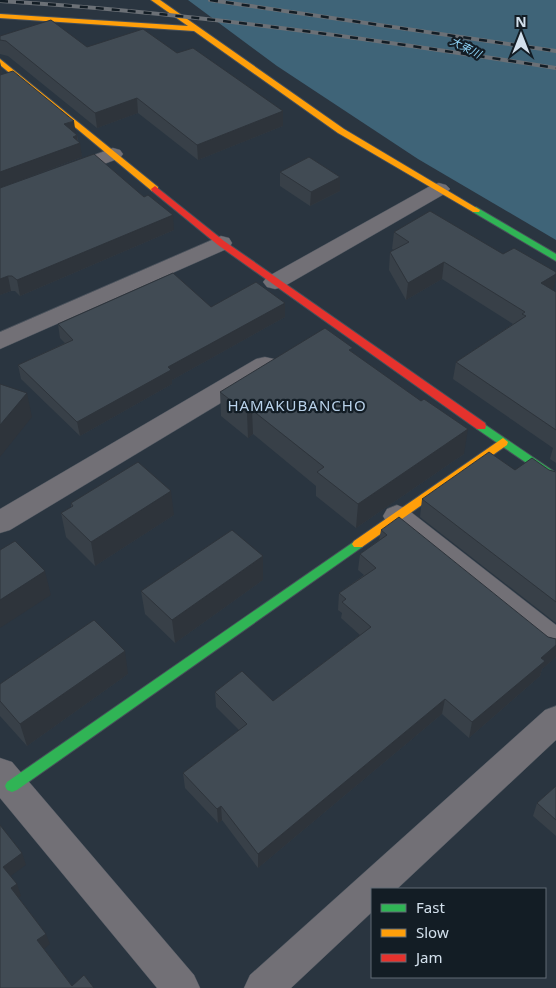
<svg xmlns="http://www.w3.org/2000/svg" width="556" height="988" viewBox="0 0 556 988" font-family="'Noto Sans','Noto Sans JP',sans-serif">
  <rect width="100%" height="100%" fill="#2a3540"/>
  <!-- water -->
  <path fill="#3f6478" d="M188 0H556V240L418 159 277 66Z"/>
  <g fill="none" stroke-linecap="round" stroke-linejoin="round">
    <!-- street casing -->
    <g stroke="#47505a" stroke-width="1">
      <path id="street" d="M113 148 120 150 123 154 120 158 0 203V190Z
        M439 183 446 185 450 189 446 193 283 287 275 289 267 287 263 282 267 277 432 185Z
        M221 236 229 238 232 243 229 248 0 349V332Z
        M265 357 274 359 277 365 274 371 10 530 0 533V509L256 359Z
        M397 505 407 509 556 625V655L545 651 387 523 383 516 387 509Z
        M556 706V740L397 889H372V912L291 988H244L250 975 545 710Z
        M0 758 12 762 194 975 200 988H157L0 798Z"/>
    </g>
    <!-- fast casing -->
    <g stroke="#47505a" stroke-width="2">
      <path id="fast" d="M476 207 556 254V261L473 212 472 210Z
        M481 422 556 473V483L477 429 476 426 477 423Z
        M358 539 362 541 364 544 362 547 17 790 12 792 7 790 5 786 7 782Z"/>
    </g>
    <!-- slow casing -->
    <g stroke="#47505a" stroke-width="2">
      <path id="slow" d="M151 0H160L344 129 480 210 479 212H473L338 133 194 31 0 18V14L188 26Z
        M0 59 158 187V191H152L0 65Z
        M503 438 508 442 507 445 362 547H354L352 544 354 541Z"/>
    </g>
    <!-- jam casing -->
    <g stroke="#47505a" stroke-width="2">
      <path id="jam" d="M155 186 224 241 485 423 486 426 485 429H477L218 245 152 191 151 189Z"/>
    </g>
    <!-- street -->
    <use href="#street" fill="#727076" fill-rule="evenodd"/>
    <!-- fast -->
    <use href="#fast" fill="#30b455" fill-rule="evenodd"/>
    <!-- slow -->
    <use href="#slow" fill="#ff9f0a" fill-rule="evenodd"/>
    <!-- jam -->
    <use href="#jam" fill="#e5322d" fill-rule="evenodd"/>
    <!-- rail casing -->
    <g stroke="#6b7076" stroke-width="4">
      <path id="rail" d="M210 0 556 51
        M0 1C187 12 371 39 556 68"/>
    </g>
    <!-- rail -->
    <use href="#rail" stroke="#131d25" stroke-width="2.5" stroke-dasharray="8" stroke-linecap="butt"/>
  </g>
  <!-- wall -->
  <path fill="#384048" d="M0 36 87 47 283 126 198 160 138 113 97 128 8 56 0 54Z
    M0 62 2 74 77 135 82 157 4 187 174 230 20 296 15 291H11L0 295Z
    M280 172 340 191 310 206 280 186Z
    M394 232 556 292V463L550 459 553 448 453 379 456 362 513 324 442 279 406 300 389 270 390 252 394 250 392 249Z
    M211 307 285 317 172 380V384L80 436 21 379 18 365 65 343 60 338 58 324Z
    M352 352 464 454 356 528 316 496V486L253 434 248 438 221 416 220 392Z
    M515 470H549L556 472V623L420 517 422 499Z
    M71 503 174 515 95 566 66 537 61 513 71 507Z
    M381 530 548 637 556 639V657L542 669 540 676 469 738 442 714 258 868 222 820 218 823 185 788 183 773 239 730 216 707 215 692 273 701 360 635 341 618 342 613 338 610 339 593 364 575 358 570 360 554 379 540Z
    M263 556V580L175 643 145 614 141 591Z
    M128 674 27 746 0 716V684Z
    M556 786V836L533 816 537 803Z"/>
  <!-- shaded-wall -->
  <path fill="#2e343b" d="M0 62 2 74 0 76Z
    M137 98 138 113 97 128 95 113Z
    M283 111V126L198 160 197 145Z
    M74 121 76 136 77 135 78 143H80L82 157 0 188V172L64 124Z
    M340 177V191L310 206 311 192Z
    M173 215 174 230 20 296 17 280Z
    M444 262 442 279 406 300 408 283Z
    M556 274V278L553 291 541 283Z
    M8 276 11 291 0 295V279Z
    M285 303V317L172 380V384L80 436 77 422 168 367Z
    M27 393 32 417 0 457V425Z
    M252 410 253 434 248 438 247 413Z
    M468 429 464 454 356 528 358 504Z
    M171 491 174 515 95 566 91 542Z
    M263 556V580L175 643 172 620Z
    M45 571 51 595 0 628V600Z
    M556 645V657L542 669 540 676 469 738 472 722 541 658Z
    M125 651 128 674 27 746 20 724Z
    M445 699 442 714 258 868V854Z
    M221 806 222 820 218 823 217 809Z
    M22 853 26 865 8 878 3 867Z
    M17 884 21 896 16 900 11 888Z
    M46 934 50 944 42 951 37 940Z"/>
  <!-- building -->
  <path fill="#414b54" stroke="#2e343b" d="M51 20 87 47 143 29 177 53 193 48 283 111 197 145 137 98 95 113 6 41 0 40V36Z
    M13 71 74 121 64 124 77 135 73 137 80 143 0 172V75Z
    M94 154 144 197 148 195 173 215 17 280 12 276H8L0 279V188Z
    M309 157 340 177 311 192 280 172Z
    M430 211 503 254 514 248 556 272V274L541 283 556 292V430L456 362 526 316 522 314 525 312 444 262 408 283 390 252 409 242 394 232Z
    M173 273 211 307 256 282 285 303 168 367 171 370 77 422 18 365 73 340 58 324Z
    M325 328 353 348 349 350 421 401 424 399 468 429 358 504 317 472 324 467 252 410 247 413 220 392Z
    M0 384 27 393 0 425Z
    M489 452 515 470 532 458 549 470 556 472V602L422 499Z
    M138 462 171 491 91 542 61 513 73 506 71 503Z
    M399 517 548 637 556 639V645L541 658 545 661 472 722 445 699 258 854 221 806 217 809 183 773 247 724 215 692 242 671 273 701 371 627 342 602 346 599 339 593 376 568 360 554 387 535 381 530Z
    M232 530 263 556 172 620 141 591Z
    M15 541 45 571 0 600V550Z
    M94 620 125 651 20 724 0 701V684Z
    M556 786V820L537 803Z
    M0 825 22 853 3 867 17 884 11 888 46 934 37 940 72 986 84 975 94 988H0Z"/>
  <g text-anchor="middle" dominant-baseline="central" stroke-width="4.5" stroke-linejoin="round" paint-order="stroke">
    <!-- far-water labels -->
    <g font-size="11" font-style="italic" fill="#8dd2f5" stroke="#131d25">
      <text transform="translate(466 47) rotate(27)">大束川</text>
    </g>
    <!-- quarter labels -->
    <g font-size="15" letter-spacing="1" fill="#b9d2ea" stroke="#131d25">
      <text x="297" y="405">HAMAKUBANCHO</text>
    </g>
  </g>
  <!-- legend -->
  <rect x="371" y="888" width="175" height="90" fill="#131d25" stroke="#606b75"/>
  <rect x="381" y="904" width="25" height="8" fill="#30b455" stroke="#606b75"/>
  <text x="416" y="913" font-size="15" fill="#d3e0ec">Fast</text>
  <rect x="381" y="929" width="25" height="8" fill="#ff9f0a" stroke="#606b75"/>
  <text x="416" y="938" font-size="15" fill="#d3e0ec">Slow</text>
  <rect x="381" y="954" width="25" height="8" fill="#e5322d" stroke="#606b75"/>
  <text x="416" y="963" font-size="15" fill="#d3e0ec">Jam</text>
  <!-- north arrow -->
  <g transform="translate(521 35)" stroke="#131d25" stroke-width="4" paint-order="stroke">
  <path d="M0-4L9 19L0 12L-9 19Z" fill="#d3e0ec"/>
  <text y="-8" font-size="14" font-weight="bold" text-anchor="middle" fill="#d3e0ec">N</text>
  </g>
</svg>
